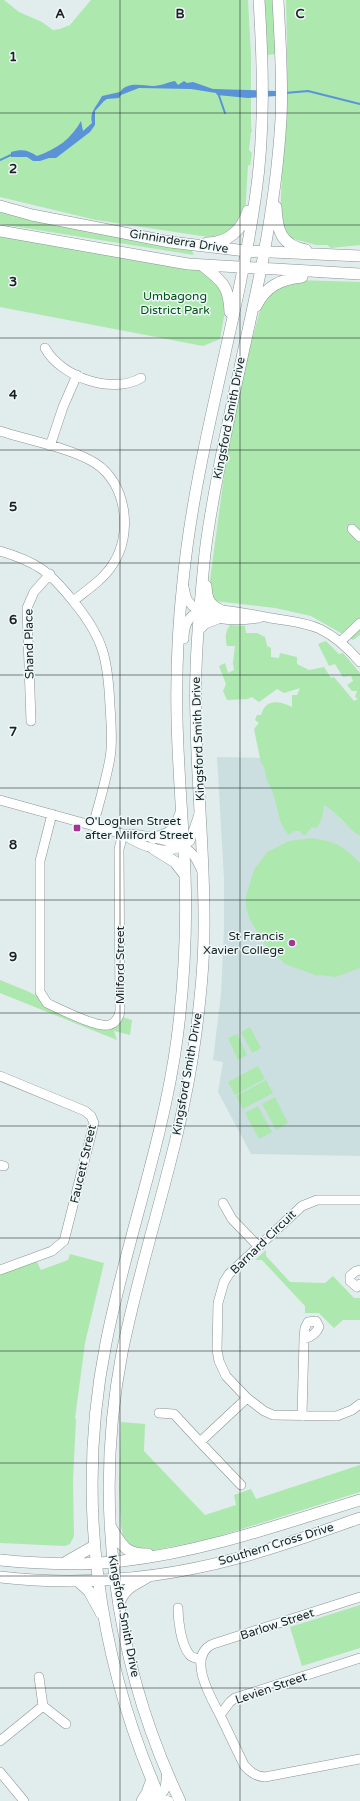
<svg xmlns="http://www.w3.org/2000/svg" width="360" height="1801" viewBox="0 0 360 1801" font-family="'Varela Round',sans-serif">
  <rect width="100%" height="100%" fill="#e1ecec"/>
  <!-- built -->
  <path fill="#cbdfe0" d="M217 757 311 759 332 808 341 820 360 836V1156L251 1154 218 1092 223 1062 213 1060 221 994 224 928V879Z"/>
  <!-- green -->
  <path fill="#ade8af" d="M0 0H4L19 12 42 22 53 30 60 29 70 25 91 0H248L251 56V125L252 132H251L249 150 252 153 250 166 248 165 245 216 226 235 208 237 96 220 0 197Z
    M263 0H273L277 54 266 55Z
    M286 0H360V245L331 248 327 245H316L290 238 280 222 287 46Z
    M0 211 191 249 194 255 0 224Z
    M0 234 185 267 205 272 223 291 225 311 220 339 203 346 0 307Z
    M295 280 360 282V635L353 640 311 616 275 608 215 601 209 588 226 460 247 358 262 303 265 296Z
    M230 625 245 626 246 633H257L265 637 267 646 271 648V657L279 658 280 653 297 657V664L309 670 324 667 331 678 334 677 354 701 358 699 355 697 357 691H352L347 685 353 681 351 676 343 677 335 664 329 666 318 644 326 641 339 654 343 653 360 673V836C346 827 338 813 324 805L322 818 317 828 312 827 304 836 300 831H294L289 835C278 824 279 811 274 797 273 791 269 786 267 780 265 774 266 768 261 763L254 729 259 723 255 720 257 715H261C266 698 279 701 292 707V695H297L300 688 284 693 277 689 259 702 252 697 247 699 227 700 223 691 226 684 219 666 225 663 228 673 234 670 233 663 235 646H227C225 638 225 632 230 625Z
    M312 838C337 842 342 845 360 863V968L336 977 319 975 318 976 285 964 265 944 250 920 246 907V896L254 870 267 852 289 841Z
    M0 980 27 991 97 1025 122 1017 132 1020 130 1035 114 1031 117 1040 0 993Z
    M250 1027 261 1048 252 1053 241 1032Z
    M237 1034 247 1055 238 1060 228 1038Z
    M258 1066 265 1079 235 1095 228 1082Z
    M266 1080 273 1093 243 1109 236 1096Z
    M275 1097 288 1123 276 1130 262 1104Z
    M258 1106 272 1132 259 1139 245 1113Z
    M266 1250V1256L290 1282 325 1283 333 1276 354 1298H360V1320H343L334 1328 319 1313H305V1306L262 1260H255Z
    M70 1254 104 1263 85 1343 75 1418 76 1419 73 1479 74 1536 70 1544 65 1546 0 1543V1273L36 1260 41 1270 68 1260Z
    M121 1422 145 1424 144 1451 205 1515 236 1505 234 1495 251 1489 256 1499 360 1465V1492L210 1539 155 1550 133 1548 123 1536 121 1526 119 1489Z
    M360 1605V1648L302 1666 290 1627Z"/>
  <!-- water -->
  <path fill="#5a93d7" d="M175 81 178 85 184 81 187 83 193 82 213 89 276 91V96L248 98 217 95 216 93 191 89 139 88 121 95 119 98 107 99 104 101 95 111V125L90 132 56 158H49L40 161H33L27 157H11V152C22 149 28 150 37 156 57 149 71 139 81 121L83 131 92 123C89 112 97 106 102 96L120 92C128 81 143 86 153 86 161 86 168 82 175 81Z"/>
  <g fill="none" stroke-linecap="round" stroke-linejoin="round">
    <!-- stream -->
    <path stroke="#5a93d7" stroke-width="2" d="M218 93 225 113
      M285 93 308 91 360 104
      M0 160 13 154"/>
    <!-- minor casing -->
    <g stroke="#8a9494" stroke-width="10">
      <path id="minor" d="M45 348C61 377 112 395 141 378
        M0 431C27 440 72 448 95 463 127 483 133 534 113 564 104 579 87 590 73 601
        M50 446 63 407 77 375
        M352 529 360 537
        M0 551C37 562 49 571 73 601 104 638 108 660 110 706 111 724 113 741 110 758 106 781 99 803 93 826
        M184 587C185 592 186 599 189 602 204 622 237 621 259 618
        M184 639C184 627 187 616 199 612 217 606 248 614 266 617 285 621 302 621 320 629 336 637 349 649 360 662
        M340 642 360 623
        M31 721 27 608 34 592 50 574
        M0 800 123 834C137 833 177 841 188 850 196 855 199 866 203 873
        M52 814 40 861V992L47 1003 53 1006C64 1011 98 1028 109 1025 116 1023 119 1017 120 1011L119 849 123 834
        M123 834C143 848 170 858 190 841L199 814
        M0 1076 85 1111 91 1116 94 1123 64 1241 52 1251 0 1270
        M0 1165 4 1166
        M360 1200H317L302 1206 229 1274 224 1282 218 1303 217 1350 219 1361 226 1376 247 1398 264 1411 273 1415 337 1416 352 1410 360 1404
        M223 1203 232 1219 258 1246
        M360 1270 356 1271 350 1276V1281L357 1287 360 1284
        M159 1413 174 1414 200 1442 247 1398
        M302 1416 304 1339 305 1328 308 1322 316 1321 319 1327C316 1334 311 1337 304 1339
        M200 1442 241 1485
        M178 1608C178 1620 181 1644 189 1654 191 1658 196 1658 200 1659
        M360 1658 235 1698 230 1702 220 1715 244 1765C250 1772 255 1776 265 1777L360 1759
        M39 1677 43 1706 66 1724
        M220 1715C211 1698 186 1656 213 1644L360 1597
        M0 1741 43 1706
        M0 1772 24 1801
        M144 1801 160 1798 169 1801
        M157 1801 165 1789 167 1772"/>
    </g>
    <!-- major casing -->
    <g stroke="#8a9494" stroke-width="12">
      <path id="major" d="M0 206 32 215 170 242 246 251 360 256
        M276 207C277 231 281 245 306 250
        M0 231 188 264 360 274
        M207 243C228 243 242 230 248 211
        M203 266C222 281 229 286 230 312
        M256 306C266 286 281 279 302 277
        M206 586C207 599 208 604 220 610
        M198 630 205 623 218 618
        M153 838C171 835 175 829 181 813
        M154 849 175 862 185 875
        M110 1526C121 1543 124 1555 148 1554
        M0 1560C40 1564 81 1566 122 1561 203 1552 282 1524 360 1500
        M66 1562 94 1546
        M0 1577C80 1586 161 1579 238 1558 280 1547 320 1532 360 1518
        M79 1582 89 1591 101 1613
        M119 1603C124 1589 133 1585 146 1578
        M142 1801 147 1793 152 1779
        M161 1801C97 1658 75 1498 106 1343 126 1241 163 1143 177 1039 184 985 187 930 185 874 183 822 178 771 177 718 176 673 178 626 183 581 196 449 238 323 256 193 265 129 263 64 259 0
        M180 1801C114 1663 93 1503 122 1353 143 1248 181 1146 195 1040 200 1003 204 967 204 930 205 859 197 789 196 719 194 666 199 615 204 563 207 529 214 496 220 463 232 400 247 337 260 274 270 224 278 171 281 119 283 80 280 40 278 0"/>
    </g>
    <!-- minor -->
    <use href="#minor" stroke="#fff" stroke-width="9"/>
    <!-- major -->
    <use href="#major" stroke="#fff" stroke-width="11"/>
  </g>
  <!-- grid -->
  <path fill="none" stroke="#1c2020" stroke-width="1" stroke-opacity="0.55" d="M120 0V1801M240 0V1801M0 113H360M0 225H360M0 338H360M0 450H360M0 563H360M0 675H360M0 788H360M0 900H360M0 1013H360M0 1126H360M0 1238H360M0 1351H360M0 1463H360M0 1576H360M0 1688H360"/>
  <!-- markers -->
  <g fill="#a43593" stroke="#eef9f9" stroke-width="1.5">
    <rect x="73" y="824" width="8" height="8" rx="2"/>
    <circle cx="292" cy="943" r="4"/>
  </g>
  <g text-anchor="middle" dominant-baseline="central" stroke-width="3" stroke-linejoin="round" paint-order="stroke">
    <!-- street labels -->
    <g font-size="12" fill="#1c2020" stroke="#eef9f9">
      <text transform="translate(179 241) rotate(9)">Ginninderra Drive</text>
      <text transform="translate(229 418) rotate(-79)">Kingsford Smith Drive</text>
      <text transform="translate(29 644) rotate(-91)">Shand Place</text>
      <text transform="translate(198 739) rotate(-92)">Kingsford Smith Drive</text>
      <text transform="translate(120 965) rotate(-90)">Milford Street</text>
      <text transform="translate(187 1074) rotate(-80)">Kingsford Smith Drive</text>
      <text transform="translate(83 1164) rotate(-77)">Faucett Street</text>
      <text transform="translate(263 1242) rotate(-44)">Barnard Circuit</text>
      <text transform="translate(276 1544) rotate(-17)">Southern Cross Drive</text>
      <text transform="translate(124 1616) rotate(79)">Kingsford Smith Drive</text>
      <text transform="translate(277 1624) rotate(-18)">Barlow Street</text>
      <text transform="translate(271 1688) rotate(-19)">Levien Street</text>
    </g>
    <!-- park labels -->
    <g font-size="12" fill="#005213" stroke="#eef9f9">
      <text x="175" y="296">Umbagong<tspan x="175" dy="14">District Park</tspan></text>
    </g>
    <!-- poi labels -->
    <g font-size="12" fill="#1c2020" stroke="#eef9f9" text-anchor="start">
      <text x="85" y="821">O'Loghlen Street<tspan x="85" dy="14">after Milford Street</tspan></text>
      <text x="284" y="936" text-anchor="end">St Francis<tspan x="284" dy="14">Xavier College</tspan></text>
    </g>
  </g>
  <g font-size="13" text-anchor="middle" font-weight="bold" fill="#1c2020" stroke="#eef9f9" stroke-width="3" stroke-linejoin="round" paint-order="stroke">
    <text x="60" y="18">A</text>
    <text x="180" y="18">B</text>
    <text x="300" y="18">C</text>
    <text x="13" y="61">1</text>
    <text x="13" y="173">2</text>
    <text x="13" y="286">3</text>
    <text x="13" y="399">4</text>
    <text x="13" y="511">5</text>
    <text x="13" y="624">6</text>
    <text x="13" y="736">7</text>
    <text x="13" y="849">8</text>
    <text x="13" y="961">9</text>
  </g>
</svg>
